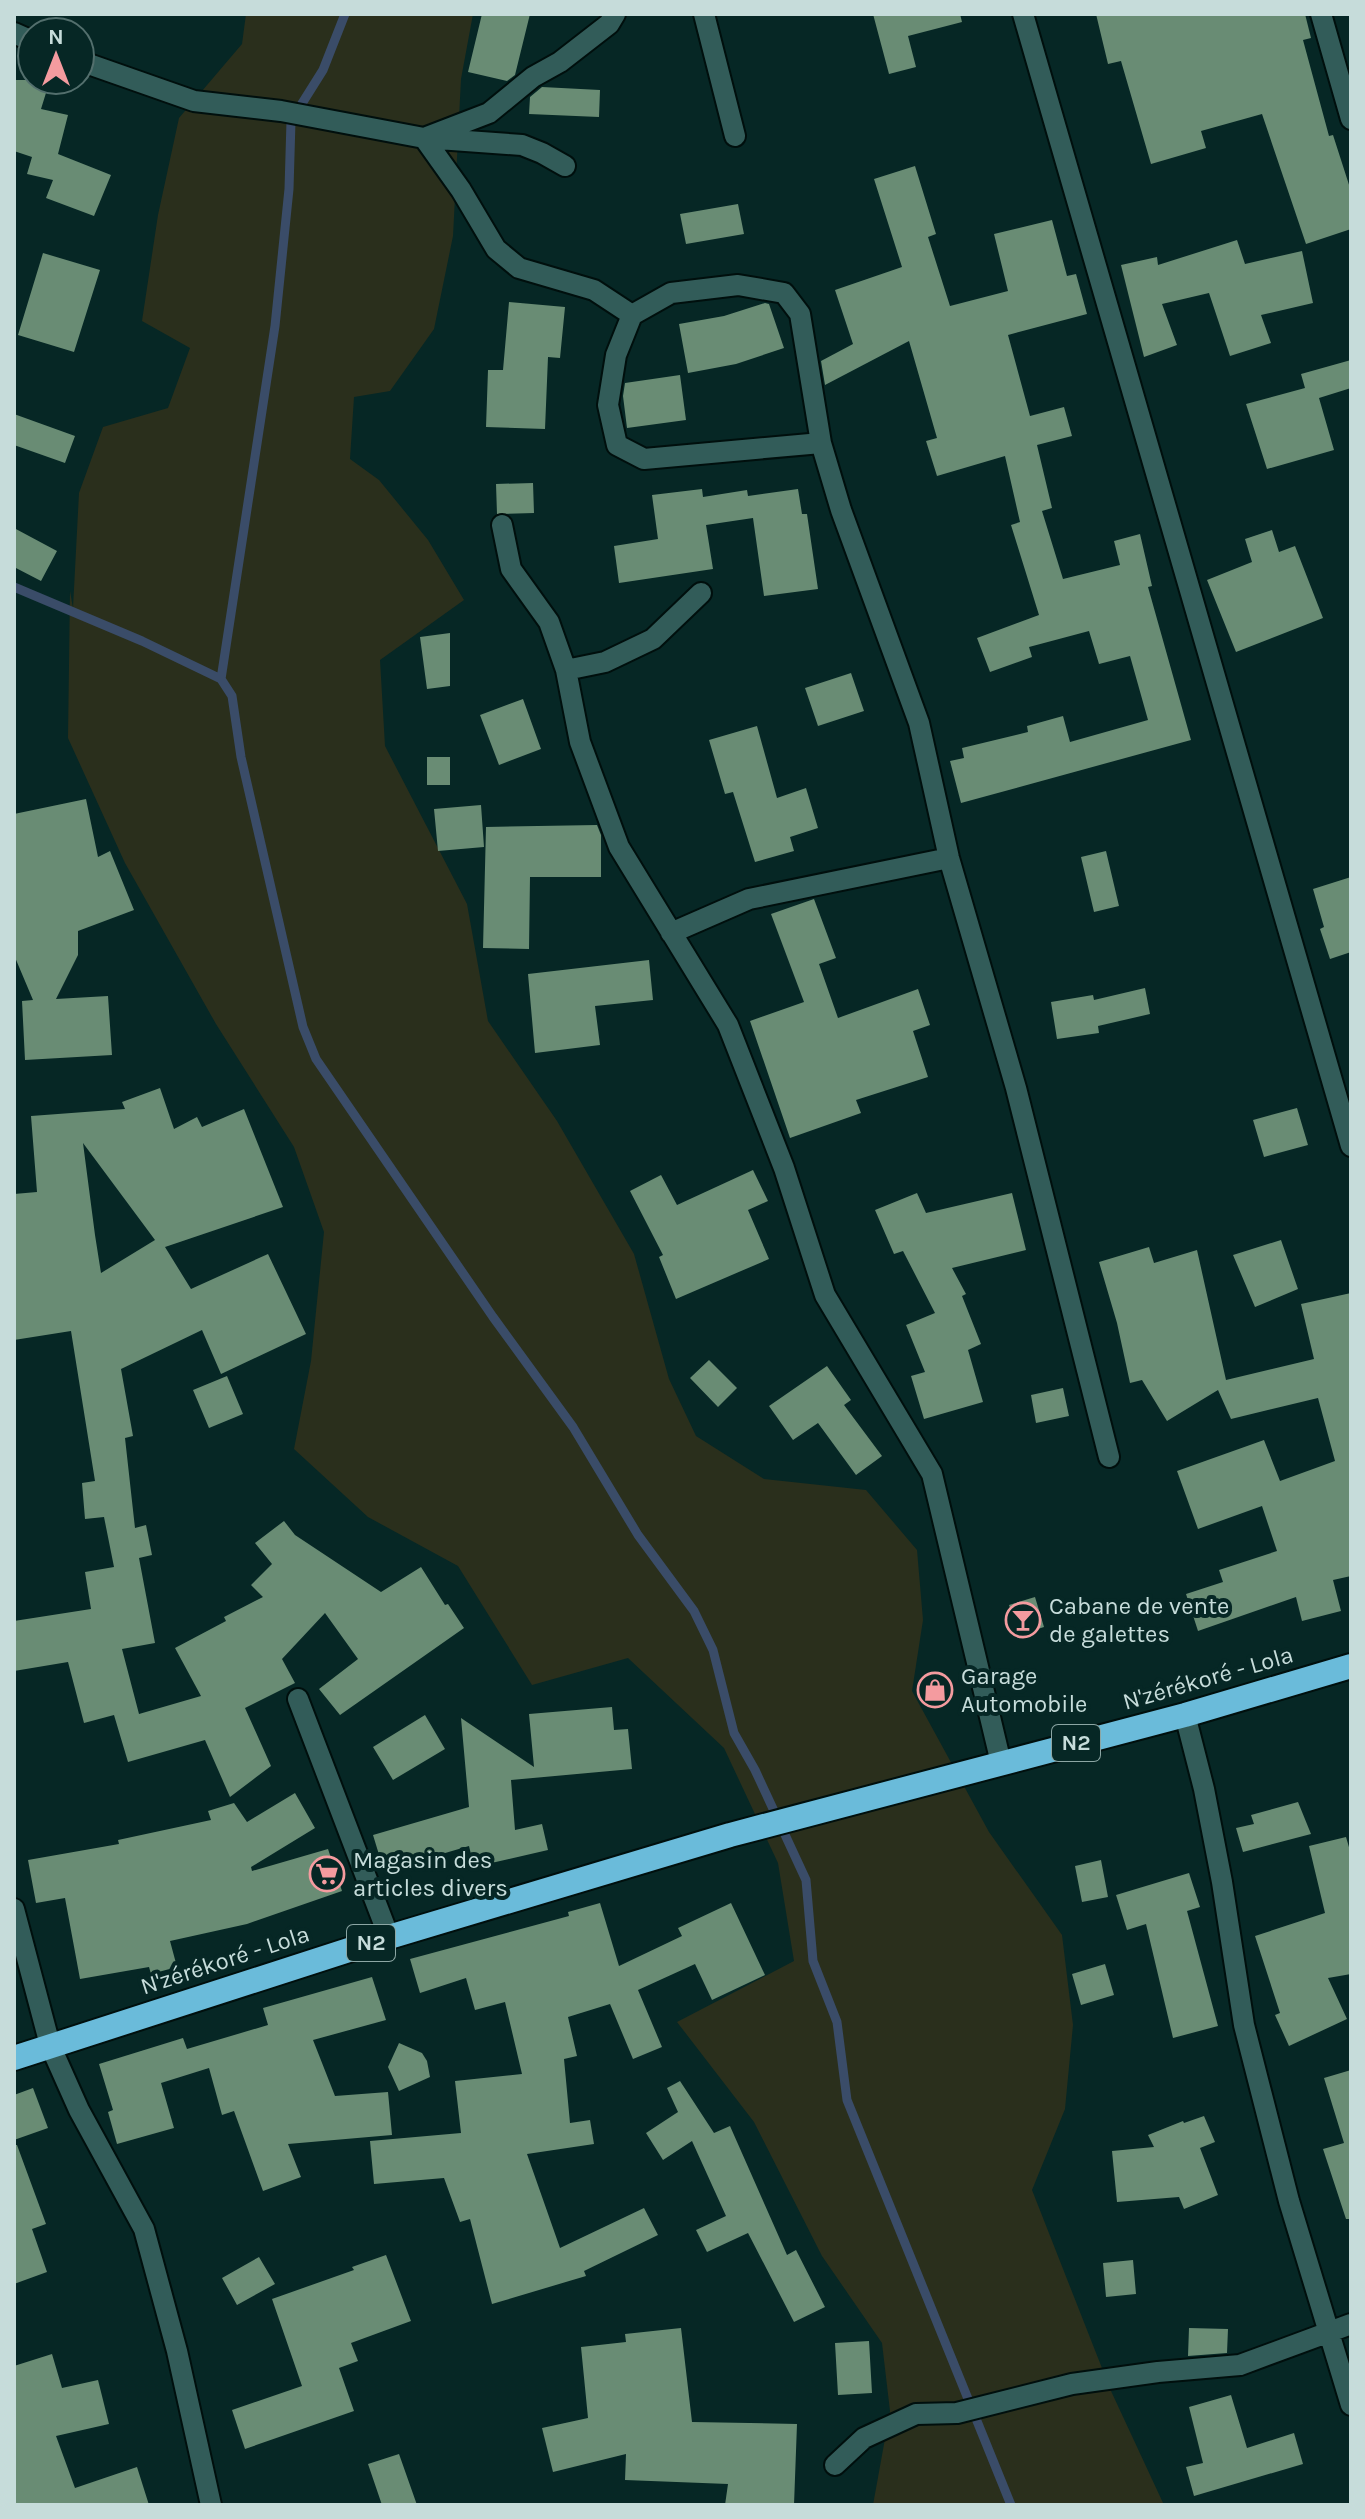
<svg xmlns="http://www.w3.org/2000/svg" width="1365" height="2519" viewBox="0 0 1365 2519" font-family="Karla,sans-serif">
  <rect width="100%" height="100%" fill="#062725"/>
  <!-- green -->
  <path fill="#2a2f1c" d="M246 14H473L461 79 453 236 434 329 390 391 354 397 350 459 379 480 428 540 464 600 380 660 385 746 467 904 488 1021 557 1121 634 1254 669 1379 696 1436 764 1479 866 1490 917 1550 923 1620 912 1691 989 1832 1062 1935 1073 2025 1065 2109 1032 2190 1111 2391 1164 2505H873L890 2411 882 2343 822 2256 754 2122 677 2022 794 1961 778 1863 724 1748 628 1658 532 1685 458 1566 368 1517 294 1449 311 1361 324 1232 294 1147 216 1024 125 863 68 738 70 591 73 608 79 493 103 427 168 408 190 348 142 321 158 215 179 118 242 44Z"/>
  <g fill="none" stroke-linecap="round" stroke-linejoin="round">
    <!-- stream -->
    <path stroke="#3a4c68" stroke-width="9" d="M14 587 142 641 221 679 232 696 241 757 303 1027 316 1059 493 1317 573 1427 638 1535 694 1611 713 1650 734 1733 755 1770 806 1880 813 1961 837 2022 847 2100 1011 2505
      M221 679 275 326 289 189 291 121 323 70 345 14"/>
  </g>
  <!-- building -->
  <path fill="#698c74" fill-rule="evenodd" d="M482 14H530L515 75 507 81 468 72Z
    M873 14H960L962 22 908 36 916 67 889 74Z
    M1096 14H1305L1311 38 1303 40 1329 136 1333 135 1351 191V229L1306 244 1262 114 1201 131 1206 148 1151 164 1121 61 1108 64Z
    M14 80H50L41 109 68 115 58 154 111 175 94 216 46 198 53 180 27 174 32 157 14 151Z
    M542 87 600 90 599 117 529 114 530 97Z
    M915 166 936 234 928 237 950 306 1008 291 994 234 1052 220 1067 276 1076 274 1087 314 1008 335 1030 416 1064 407 1072 436 1037 445 1052 508 1042 511 1063 579 1120 565 1114 541 1140 534 1152 586 1148 587 1191 740 961 803 950 761 964 758 962 748 1028 732 1027 726 1063 716 1070 742 1148 720 1130 656 1099 664 1089 631 1029 647 1032 657 990 672 977 638 1039 615 1011 525 1020 522 1005 456 937 476 926 441 937 438 909 341 825 385 821 361 853 344 835 290 902 267 874 179Z
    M738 204 744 234 686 244 680 214Z
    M1237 240 1245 264 1302 251 1313 303 1261 315 1271 343 1230 356 1209 293 1162 304 1177 345 1144 357 1121 265 1157 257 1158 265Z
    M43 253 100 270 74 352 18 335Z
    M509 302 565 307 560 358 548 357 545 429 486 427 488 370H503Z
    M765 303 769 304 784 348 736 364 688 373 679 324 724 316Z
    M1351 360V388L1319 398 1334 450 1267 469 1246 404 1305 388 1301 374Z
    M680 375 686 420 627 428 623 396 625 383Z
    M14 414 75 436 65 463 14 445Z
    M533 483 534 513 497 514 496 484Z
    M702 489 703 497 747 490 748 496 798 489 802 514H807L818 589 764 596 753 518 706 525 713 569 619 583 614 546 658 539 652 495Z
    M14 528 57 551 41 581 14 567Z
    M1272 530 1279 552 1295 546 1323 618 1236 652 1207 580 1252 562 1245 539Z
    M450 633V686L427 689 420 637Z
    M851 673 864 711 818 726 805 688Z
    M523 699 541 749 499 765 480 715Z
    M757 726 777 798 806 788 818 828 790 837 794 851 755 862 733 792 725 794 709 740Z
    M427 757H450V785H427Z
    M86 799 98 857 110 851 134 910 78 931V955L56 999 108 996 112 1055 25 1060 22 1001 33 1000 14 955V814Z
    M481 805 484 847 438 851 434 809Z
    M597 825 601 835V877H530L529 949 483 948 486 827Z
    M1106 851 1119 906 1094 912 1081 857Z
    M1351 877V952L1330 959 1320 929 1324 927 1313 889Z
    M814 899 836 958 819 964 838 1018 918 989 930 1025 913 1031 928 1077 856 1100 861 1113 790 1138 750 1021 804 1002 771 914Z
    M649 960 653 1000 595 1006 600 1045 535 1053 528 974Z
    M1145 988 1150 1014 1098 1026 1099 1033 1057 1039 1051 1002 1093 995 1094 1000Z
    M160 1088 174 1129 197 1117 202 1127 244 1109 283 1207 165 1247 191 1289 268 1254 306 1334 221 1374 202 1330 121 1369 133 1436 125 1438 135 1528 146 1525 152 1555 139 1558 155 1643 122 1649 139 1714 201 1696 175 1648 226 1621 224 1617 263 1597 251 1585 272 1564 255 1543 284 1521 295 1535 381 1592 421 1567 445 1605 448 1604 464 1628 340 1715 319 1689 358 1659 325 1613 282 1659 295 1683 245 1708 271 1766 230 1797 205 1740 128 1762 114 1715 84 1723 68 1662 14 1671V1621L91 1609 85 1572 114 1567 104 1517 85 1519 82 1483 95 1481 71 1331 14 1340V1194L37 1192 31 1116 125 1109 122 1102ZM83 1143 155 1240 101 1273 95 1235Z
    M1297 1108 1308 1145 1264 1157 1253 1120Z
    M753 1170 768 1201 748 1210 769 1259 676 1299 659 1257 663 1255 630 1191 661 1175 677 1205Z
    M917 1193 926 1213 1012 1193 1026 1250 952 1268 966 1294 962 1296 981 1344 968 1350 983 1402 924 1419 911 1376 925 1372 906 1325 935 1313 903 1251 894 1254 875 1210Z
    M1281 1240 1298 1289 1255 1307 1233 1255Z
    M1149 1247 1154 1263 1197 1250 1226 1380 1314 1359 1301 1304 1351 1293V1576L1333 1580 1341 1611 1302 1621 1296 1597 1198 1631 1186 1594 1223 1582 1219 1570 1277 1551 1262 1506 1198 1529 1177 1471 1264 1440 1280 1481 1335 1461 1318 1398 1231 1419 1218 1390 1167 1421 1142 1380 1130 1383 1117 1323 1099 1262Z
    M709 1360 737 1388 718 1407 690 1378Z
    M827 1366 851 1400 844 1405 882 1456 856 1475 818 1423 793 1440 769 1406Z
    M227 1376 243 1414 209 1428 193 1390Z
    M1063 1388 1069 1416 1036 1423 1031 1395Z
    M1035 1597 1044 1627 1019 1635 1009 1605Z
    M612 1707 614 1730 628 1729 632 1769 511 1780 515 1830 542 1824 548 1850 474 1867 469 1846 384 1871 373 1835 469 1807 461 1718 534 1767 529 1714Z
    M425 1715 445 1749 393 1780 373 1747Z
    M295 1793 315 1828 251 1867 252 1871 328 1849 342 1891 247 1924 170 1941 177 1967 151 1974 149 1967 80 1979 65 1898 36 1903 28 1860 119 1844 118 1840 211 1820 208 1811 234 1803 247 1822Z
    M1298 1802 1311 1834 1243 1852 1236 1828 1254 1824 1251 1815Z
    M1346 1837 1351 1854V1974L1328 1978 1347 2019 1289 2046 1275 2015 1280 2013 1255 1936 1325 1913 1309 1846Z
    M1101 1860 1108 1897 1082 1902 1075 1866Z
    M1189 1873 1200 1907 1187 1911 1218 2026 1173 2038 1146 1924 1127 1930 1116 1895Z
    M600 1903 619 1966 682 1936 678 1928 731 1903 765 1975 712 2000 695 1964 638 1990 662 2047 633 2059 610 2004 568 2017 577 2056 564 2059 570 2123 590 2120 594 2144 527 2154 560 2248 644 2208 658 2235 584 2271 586 2276 492 2304 470 2219 460 2222 444 2178 374 2184 370 2141 461 2133 455 2081 522 2074 505 2002 475 2010 466 1978 420 1993 410 1959 569 1916 568 1912Z
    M1105 1964 1114 1995 1081 2005 1072 1974Z
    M372 1977 386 2020 313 2040 335 2096 388 2092 392 2135 288 2144 301 2177 263 2191 234 2111 222 2115 209 2068 161 2083 174 2128 117 2144 108 2112 113 2110 99 2064 183 2038 187 2049 268 2025 263 2008Z
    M399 2043 422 2053 427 2061 430 2077 399 2091 388 2067Z
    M1351 2070V2219H1346L1323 2149 1344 2143 1324 2078Z
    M680 2081 714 2133 730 2126 787 2255 796 2250 825 2307 794 2322 748 2233 707 2252 696 2230 726 2216 692 2141 663 2160 646 2133 678 2112 667 2088Z
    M33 2088 48 2128 14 2140V2095Z
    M1204 2116 1215 2142 1200 2148 1218 2195 1184 2209 1179 2197 1117 2202 1112 2151 1154 2147 1148 2135 1183 2121 1184 2123Z
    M14 2145H17L46 2224 32 2229 47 2272 14 2284Z
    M386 2255 411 2321 351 2343 358 2361 339 2368 354 2411 245 2449 232 2410 302 2386 272 2299 354 2270 352 2267Z
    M259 2257 275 2284 237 2305 222 2278Z
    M1133 2260 1136 2294 1106 2297 1103 2263Z
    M681 2328 692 2422 797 2424 794 2505H725L728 2484 625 2480 626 2454 553 2472 542 2428 588 2418 581 2347 626 2342 625 2334Z
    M1189 2328 1228 2329 1227 2353 1188 2356Z
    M869 2341 872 2393 838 2395 835 2343Z
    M52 2354 62 2388 98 2380 109 2424 56 2436 75 2488 137 2467 149 2505H14V2366Z
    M1231 2395 1247 2448 1294 2433 1303 2464 1194 2496 1186 2467 1203 2463 1189 2407Z
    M399 2454 417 2505H382L368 2464Z"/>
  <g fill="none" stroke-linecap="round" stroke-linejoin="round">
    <!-- minor casing -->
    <g stroke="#000f0d" stroke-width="24">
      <path id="minor" d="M704 14 735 136
        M1023 14 1351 1146
        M1321 14 1351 119
        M14 33 32 41
        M80 61 194 101 281 111 424 138 489 113 533 77 560 62 609 24 615 14
        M565 166 542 153 522 145 424 138 461 190 496 249 519 268 594 290 632 315
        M821 443 644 459 617 445 608 405 616 355 632 315 671 293 738 285 784 293 800 314 821 443 841 510 919 723 949 858 1016 1088 1109 1457
        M502 525 511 569 549 622 566 670 580 742 619 847 728 1025 784 1168 825 1295 932 1474 1001 1763
        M566 670 605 662 653 639 701 593
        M671 933 749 899 949 858
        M298 1699 389 1937
        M1185 1715 1204 1789 1222 1882 1244 2025 1289 2201 1351 2405
        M14 1909 50 2045 79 2110 144 2229 177 2351 211 2505
        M835 2465 864 2438 916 2414 957 2413 1072 2384 1158 2372 1240 2365 1351 2324"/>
    </g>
    <!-- highway casing -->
    <g stroke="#000f0d" stroke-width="28">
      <path id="highway" d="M14 2058 389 1937 730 1835 1185 1715 1351 1666"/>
    </g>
    <!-- minor -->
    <use href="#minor" stroke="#325c59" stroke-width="20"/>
    <!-- highway -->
    <use href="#highway" stroke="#6abbda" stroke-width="24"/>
  </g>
  <!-- icons -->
  <defs>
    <g id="bar-ring" transform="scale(1.8)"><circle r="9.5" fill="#062725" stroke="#f49b9f" stroke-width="1.5"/><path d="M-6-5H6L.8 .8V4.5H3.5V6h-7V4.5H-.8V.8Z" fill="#f49b9f"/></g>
    <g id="shop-ring" transform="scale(1.8)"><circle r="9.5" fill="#062725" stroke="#f49b9f" stroke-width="1.5"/><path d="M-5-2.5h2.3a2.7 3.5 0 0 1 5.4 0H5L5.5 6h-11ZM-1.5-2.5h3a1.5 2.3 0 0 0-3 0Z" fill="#f49b9f"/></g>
    <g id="supermarket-ring" transform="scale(1.8)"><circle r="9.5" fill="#062725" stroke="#f49b9f" stroke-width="1.5"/><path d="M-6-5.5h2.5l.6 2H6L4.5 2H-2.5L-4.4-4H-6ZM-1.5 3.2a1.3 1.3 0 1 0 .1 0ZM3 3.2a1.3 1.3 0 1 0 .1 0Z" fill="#f49b9f"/></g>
  </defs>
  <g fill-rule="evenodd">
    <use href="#bar-ring" x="1023" y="1620"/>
    <use href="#shop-ring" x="935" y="1690"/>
    <use href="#supermarket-ring" x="327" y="1874"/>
  </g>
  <g text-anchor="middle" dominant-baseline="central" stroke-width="8" stroke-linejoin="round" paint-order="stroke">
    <!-- shield labels -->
    <g fill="#062725" stroke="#8ca6a4" stroke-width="2">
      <rect x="1052" y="1725" width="48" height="36" rx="6"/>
      <rect x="347" y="1925" width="48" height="36" rx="6"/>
    </g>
    <g font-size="22" font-weight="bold" fill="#c6dcda">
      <text x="1076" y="1743">N2</text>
      <text x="371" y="1943">N2</text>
    </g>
    <!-- poi labels -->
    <g font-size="24" fill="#c6dcda" stroke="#062725" text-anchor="start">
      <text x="1049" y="1606">Cabane de vente<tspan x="1049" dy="28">de galettes</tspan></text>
      <text x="961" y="1676">Garage<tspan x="961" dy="28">Automobile</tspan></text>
      <text x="353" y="1860">Magasin des<tspan x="353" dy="28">articles divers</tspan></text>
    </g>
    <!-- street labels -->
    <g font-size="24" fill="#c6dcda" stroke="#062725">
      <text transform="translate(1208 1678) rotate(-16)">N'zérékoré - Lola</text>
      <text transform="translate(225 1960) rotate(-18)">N'zérékoré - Lola</text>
    </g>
  </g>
  <!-- border -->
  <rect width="1365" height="2519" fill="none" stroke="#c6dcda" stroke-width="32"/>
  <!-- north arrow -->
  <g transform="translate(56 56)"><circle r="38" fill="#062725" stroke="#536f6d" stroke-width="2"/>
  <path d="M0-6L14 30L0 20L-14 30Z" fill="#f49b9f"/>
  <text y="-12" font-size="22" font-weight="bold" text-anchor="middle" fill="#c6dcda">N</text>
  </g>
</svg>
